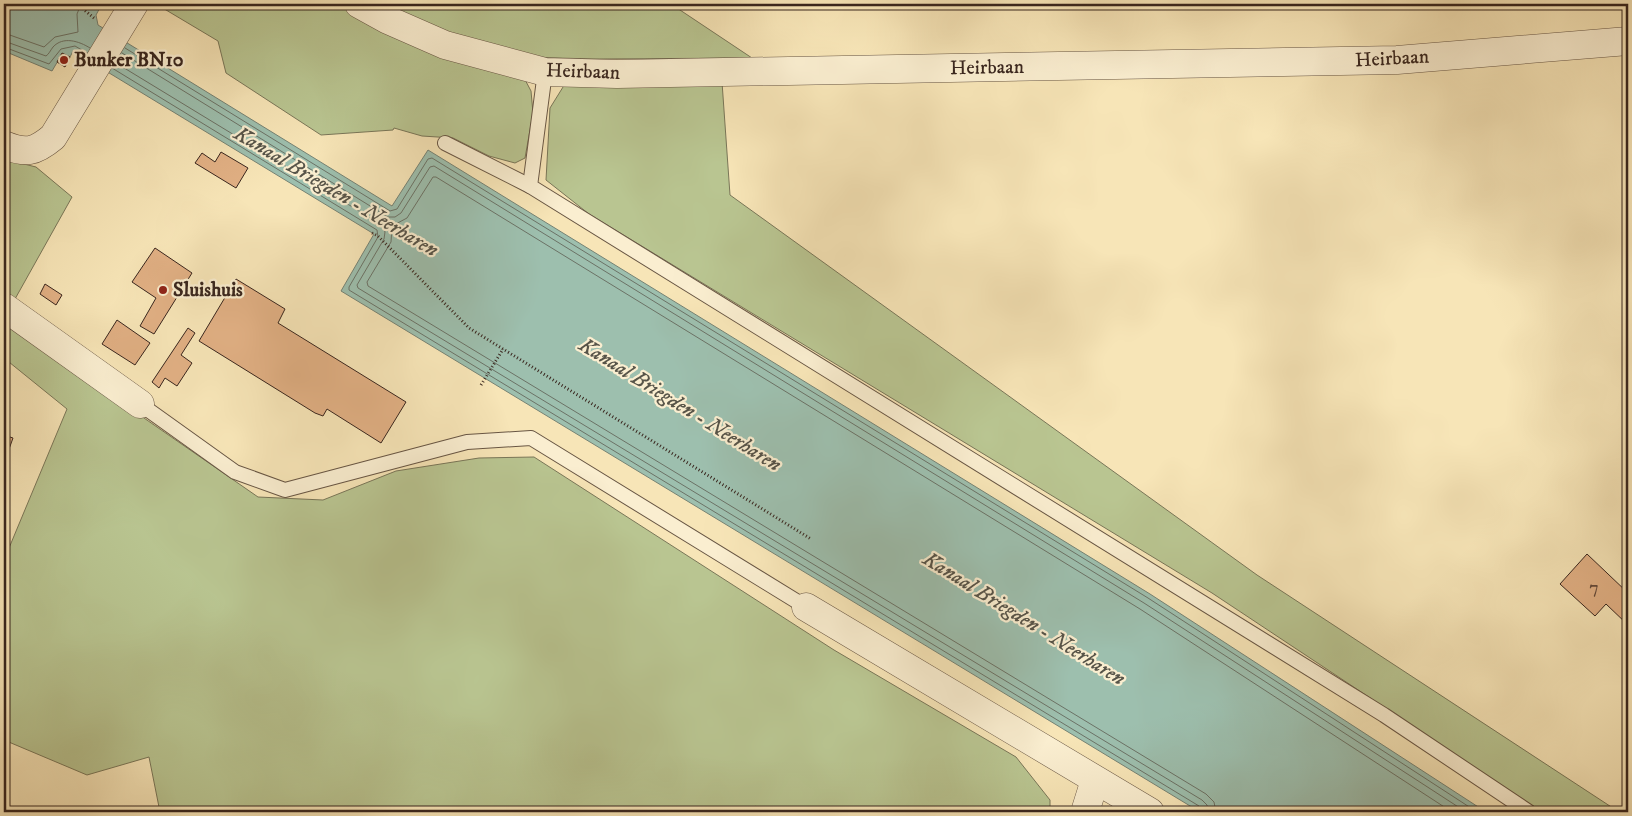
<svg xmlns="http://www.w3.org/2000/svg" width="1632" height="816" font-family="'IM FELL DW Pica',serif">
	<rect width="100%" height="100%" fill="#f7e5b7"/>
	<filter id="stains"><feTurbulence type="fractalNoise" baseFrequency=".004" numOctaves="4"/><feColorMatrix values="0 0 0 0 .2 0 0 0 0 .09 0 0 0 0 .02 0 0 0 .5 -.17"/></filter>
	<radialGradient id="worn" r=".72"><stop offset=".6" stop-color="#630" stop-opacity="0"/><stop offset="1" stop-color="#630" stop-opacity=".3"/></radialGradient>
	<!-- green -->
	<g fill="#b9c591" stroke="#797658">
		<polygon points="156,4 337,4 365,20 522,74 531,91 533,113 525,158 515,163 489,156 453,138 422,136 394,128 393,130 321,135 226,73 218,41"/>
		<polygon points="373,4 671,4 752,58 593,59 524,57 417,28"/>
		<polygon points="568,79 722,82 730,195 1257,575 1619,812 1542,812 1212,593 589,214 546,180 550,108"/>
		<polygon points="4,159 36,167 72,197 15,299 4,291"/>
		<polygon points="4,321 258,497 323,500 396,471 479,458 534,457 834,650 1016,757 1050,800 1050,812 763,812 755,806 754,812 160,812 149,757 87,775 4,740 4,560 67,409 4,358"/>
	</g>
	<!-- water -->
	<polygon fill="#9dbfae" stroke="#758274" points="4,4 102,4 96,15 98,25 392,206 428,150 1150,594 1486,812 1200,812 341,291 374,234 73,51 70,57 62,54 52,71 4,51"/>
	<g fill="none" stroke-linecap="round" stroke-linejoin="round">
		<!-- shore -->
		<g stroke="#6b7266" stroke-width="1">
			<polyline points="4,33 44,47 55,37 78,32 77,14 81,4"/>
			<path d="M4,41L46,56C49,54 50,51 53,47C63,36 79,41 90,48"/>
			<polyline points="4,47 49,64 61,49 75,46 87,53"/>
			<polyline points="125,48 390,211 397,209 428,159 432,158 1148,598 1477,812"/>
			<polyline points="122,53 388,217 395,217 401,213 430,167 434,166 1144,603 1466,812"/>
			<polyline points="116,63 382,225 385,232 384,239 357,285 358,288 1202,800 1207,805 1208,812"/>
			<polyline points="112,68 377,230 378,237 349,287 349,290 1199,806 1202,812"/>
			<polyline points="1216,812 1214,802 1206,794 368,286 367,282 391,242 392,226 407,218 433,177 436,177 1140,609 1452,812"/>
		</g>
	</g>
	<!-- building -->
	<g fill="#e1b084" stroke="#39261e">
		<polygon points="62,53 70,57 65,67 57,62"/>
		<polygon points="221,152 248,168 236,188 195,163 202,153 215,162"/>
		<polygon points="155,248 192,273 154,334 140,326 156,298 132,282"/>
		<polygon points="236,279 285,309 278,323 406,402 381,443 327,409 323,416 315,413 199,341"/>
		<polygon points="45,284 62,295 56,305 40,294"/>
		<polygon points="117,320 150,343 135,365 102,344"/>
		<polygon points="188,328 195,333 181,355 192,363 177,386 165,378 159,388 152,382"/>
		<polygon points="4,435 13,438 4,463"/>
		<polygon points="1587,554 1628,593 1628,625 1606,604 1595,616 1560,584"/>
	</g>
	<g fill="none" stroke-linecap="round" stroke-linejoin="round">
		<defs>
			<g id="service">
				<polyline points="545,72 530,186 1384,715 1529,812"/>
				<polyline points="445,143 530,186"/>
				<polyline points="140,404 235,472 285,490 467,442 531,438 806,607"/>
			</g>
			<g id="minor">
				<polyline points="359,4 388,20 445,45 545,72 617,74 1397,60 1628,41"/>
				<path d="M4,145C26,154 35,152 53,137L134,4"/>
				<polyline points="4,307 140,404"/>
				<polyline points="806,607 1150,812"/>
				<polyline points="1085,812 1095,780"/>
			</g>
		</defs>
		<!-- service casing -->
		<use href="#service" stroke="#685644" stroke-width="16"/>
		<!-- minor casing -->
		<use href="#minor" stroke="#685644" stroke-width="29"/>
		<!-- path -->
		<g stroke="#39261e" stroke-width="3" stroke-dasharray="1 2.5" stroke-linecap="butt">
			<polyline points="77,4 94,18"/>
			<polyline points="372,233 378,236 469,328 811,539"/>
			<polyline points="481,385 503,349"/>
		</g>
		<!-- service -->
		<use href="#service" stroke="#faeed0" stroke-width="14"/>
		<!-- minor -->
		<use href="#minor" stroke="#faeed0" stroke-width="28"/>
	</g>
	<!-- markers -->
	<g fill="#8f2418" stroke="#faeed0" stroke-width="2">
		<circle cx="64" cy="60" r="5"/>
		<circle cx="163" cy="290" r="5"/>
	</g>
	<g text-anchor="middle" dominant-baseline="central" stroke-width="4.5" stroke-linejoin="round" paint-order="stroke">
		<!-- number labels -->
		<g font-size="18" fill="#634838">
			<text x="1594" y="588">7</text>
		</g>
		<!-- street labels -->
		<g font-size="20" fill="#39261e" stroke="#faeed0">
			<text transform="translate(1392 59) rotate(-3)">Heirbaan</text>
			<text transform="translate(987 68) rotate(-1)">Heirbaan</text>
			<text transform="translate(583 72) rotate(2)">Heirbaan</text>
		</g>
		<!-- poi labels -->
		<g font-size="20" font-weight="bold" fill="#39261e" stroke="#faeed0" text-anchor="start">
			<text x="74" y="60">Bunker BN10</text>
			<text x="173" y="290">Sluishuis</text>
		</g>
		<!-- water labels -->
		<g font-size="21" font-style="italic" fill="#575449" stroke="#faeed0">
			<text transform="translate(336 192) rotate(31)">Kanaal Briegden - Neerharen</text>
			<text transform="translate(680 405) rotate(32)">Kanaal Briegden - Neerharen</text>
			<text transform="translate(1024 619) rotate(32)">Kanaal Briegden - Neerharen</text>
		</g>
	</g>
	<!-- margin -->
	<rect width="1632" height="816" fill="none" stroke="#f7e5b7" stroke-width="20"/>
	<rect x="5" y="5" width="1622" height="806" fill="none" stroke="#39261e" stroke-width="2.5"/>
	<rect x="10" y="10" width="1612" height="796" fill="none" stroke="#39261e"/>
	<rect width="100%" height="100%" filter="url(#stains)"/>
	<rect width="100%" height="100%" fill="url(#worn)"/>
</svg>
